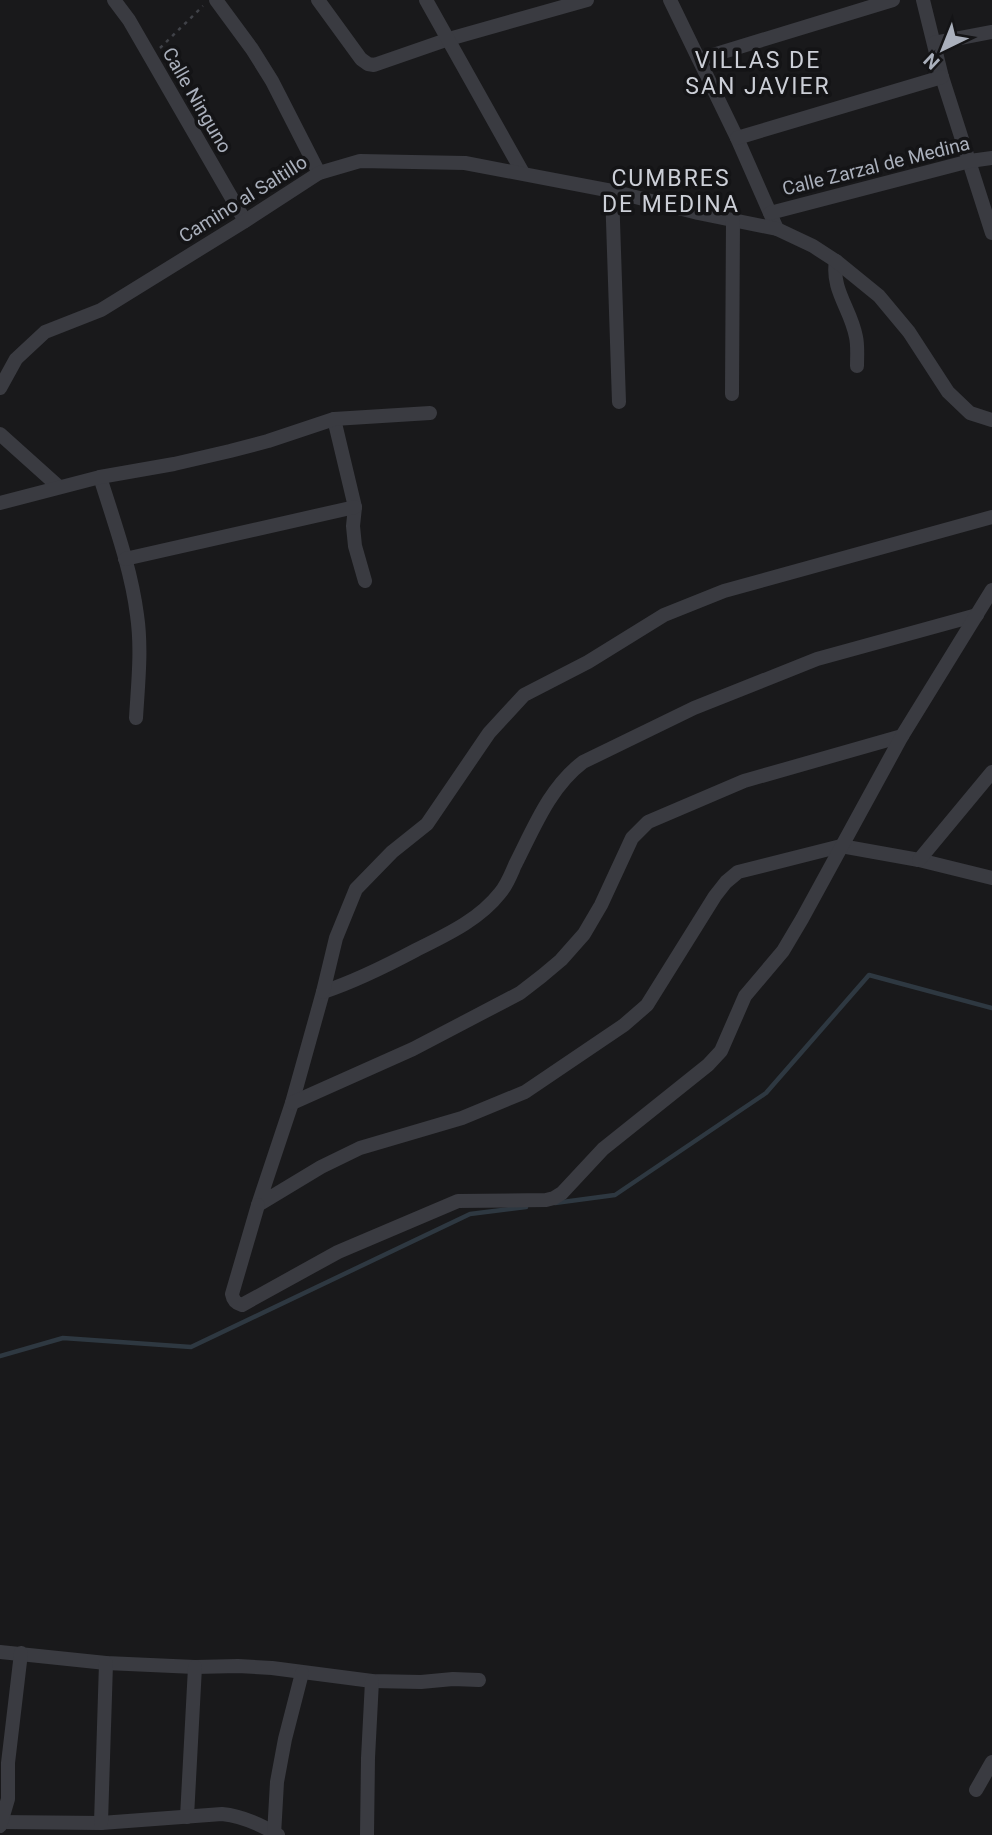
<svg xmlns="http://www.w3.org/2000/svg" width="992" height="1835" font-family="Roboto,sans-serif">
	<rect width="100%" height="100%" fill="#19191b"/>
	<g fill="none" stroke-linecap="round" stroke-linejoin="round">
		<!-- stream -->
		<g stroke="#2e3841" stroke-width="4.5">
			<polyline points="555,1203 615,1195 766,1093 869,975 992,1008"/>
			<polyline points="0,1356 63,1338 191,1347 470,1214 526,1207"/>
		</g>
		<!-- path -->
		<polyline stroke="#404248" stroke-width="2.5" stroke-dasharray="3.5 5" stroke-linecap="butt" points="160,48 203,6"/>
		<!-- minor -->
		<g stroke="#3a3b41" stroke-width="14">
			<polyline points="114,0 129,20 245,221"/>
			<polyline points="216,0 252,49 272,81 319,173"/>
			<polyline points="318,0 361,59 368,64 374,65 449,39 587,0"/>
			<polyline points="426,0 523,173"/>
			<polyline points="670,0 737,138 777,229"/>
			<polyline points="923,0 942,77 992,233"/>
			<polyline points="934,43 992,32"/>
			<polyline points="700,59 893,0"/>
			<polyline points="737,138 942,77"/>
			<polyline points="612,191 619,402"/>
			<polyline points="770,213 970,161 992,158"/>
			<path d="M836,261C831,290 851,309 856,337C858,346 857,357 857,366"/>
			<polyline points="0,388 16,359 45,332 101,310 245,221 319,173 360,161 465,163 612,191 698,213 777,229 813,246 836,261 879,296 909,332 948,392 970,413 992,420"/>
			<polyline points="732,394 733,220"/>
			<polyline points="334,419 355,507 353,526 355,546 365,581"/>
			<polyline points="0,434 59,487"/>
			<path d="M100,477C114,522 131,568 137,615C142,649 138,684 136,718"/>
			<polyline points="0,503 100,477 174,464 230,451 268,441 334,419 430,413"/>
			<polyline points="125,559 355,507"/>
			<path d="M977,615L817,659L694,708L583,762C549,788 534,828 515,865C511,874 507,885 500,893C479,920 446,935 416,950C386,966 356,981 323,992L292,1103L258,1205L321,1167L360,1148L462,1118L525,1092L624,1025L647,1005L715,896L726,882L738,872L841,846L919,860L992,878"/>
			<polyline points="919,860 992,772"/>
			<polyline points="323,992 336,938 356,889 392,852 427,824 489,733 524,695 588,662 664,615 724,591 992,517"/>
			<polyline points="292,1103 413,1049 520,993 542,976 561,960 584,934 601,905 632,838 648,822 744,781 902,736"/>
			<path d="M258,1205L232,1294C233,1300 235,1303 242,1305L338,1252L458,1201L546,1200L554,1198L562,1193L603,1149L708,1065L721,1051L745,996L783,951L802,919L902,736L992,590"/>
			<polyline points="0,1652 106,1663 195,1667 238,1666 272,1668 372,1681 421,1682 453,1679 479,1680"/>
			<polyline points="976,1790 992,1762"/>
			<polyline points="187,1817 195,1667"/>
			<path d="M0,1822L101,1823L222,1814C243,1816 260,1824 278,1835"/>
			<polyline points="101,1823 106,1663"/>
			<polyline points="0,1826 8,1799 8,1763 21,1653"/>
			<polyline points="274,1835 277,1782 285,1739 302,1673"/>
			<polyline points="367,1835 368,1758 372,1681"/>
		</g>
	</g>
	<g text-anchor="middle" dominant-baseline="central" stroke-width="7" stroke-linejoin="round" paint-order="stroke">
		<!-- street labels -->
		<g font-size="19" fill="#aab0bc" stroke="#141416">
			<text transform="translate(197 100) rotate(60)">Calle Ninguno</text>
			<text transform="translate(876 166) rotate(-14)">Calle Zarzal de Medina</text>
			<text transform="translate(243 199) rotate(-32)">Camino al Saltillo</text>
		</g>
		<!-- quarter labels -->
		<g font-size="23" letter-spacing="2" fill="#cccfd7" stroke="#141416">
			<text x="758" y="60">VILLAS DE<tspan x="758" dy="26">SAN JAVIER</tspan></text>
			<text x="671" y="178">CUMBRES<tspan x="671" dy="26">DE MEDINA</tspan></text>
		</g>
	</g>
	<!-- north arrow -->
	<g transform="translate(943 49) rotate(223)" stroke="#141416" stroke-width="5" paint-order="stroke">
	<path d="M0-5L12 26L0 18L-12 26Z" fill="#aab0bc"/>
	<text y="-10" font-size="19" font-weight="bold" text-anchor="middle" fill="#aab0bc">N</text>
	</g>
</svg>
